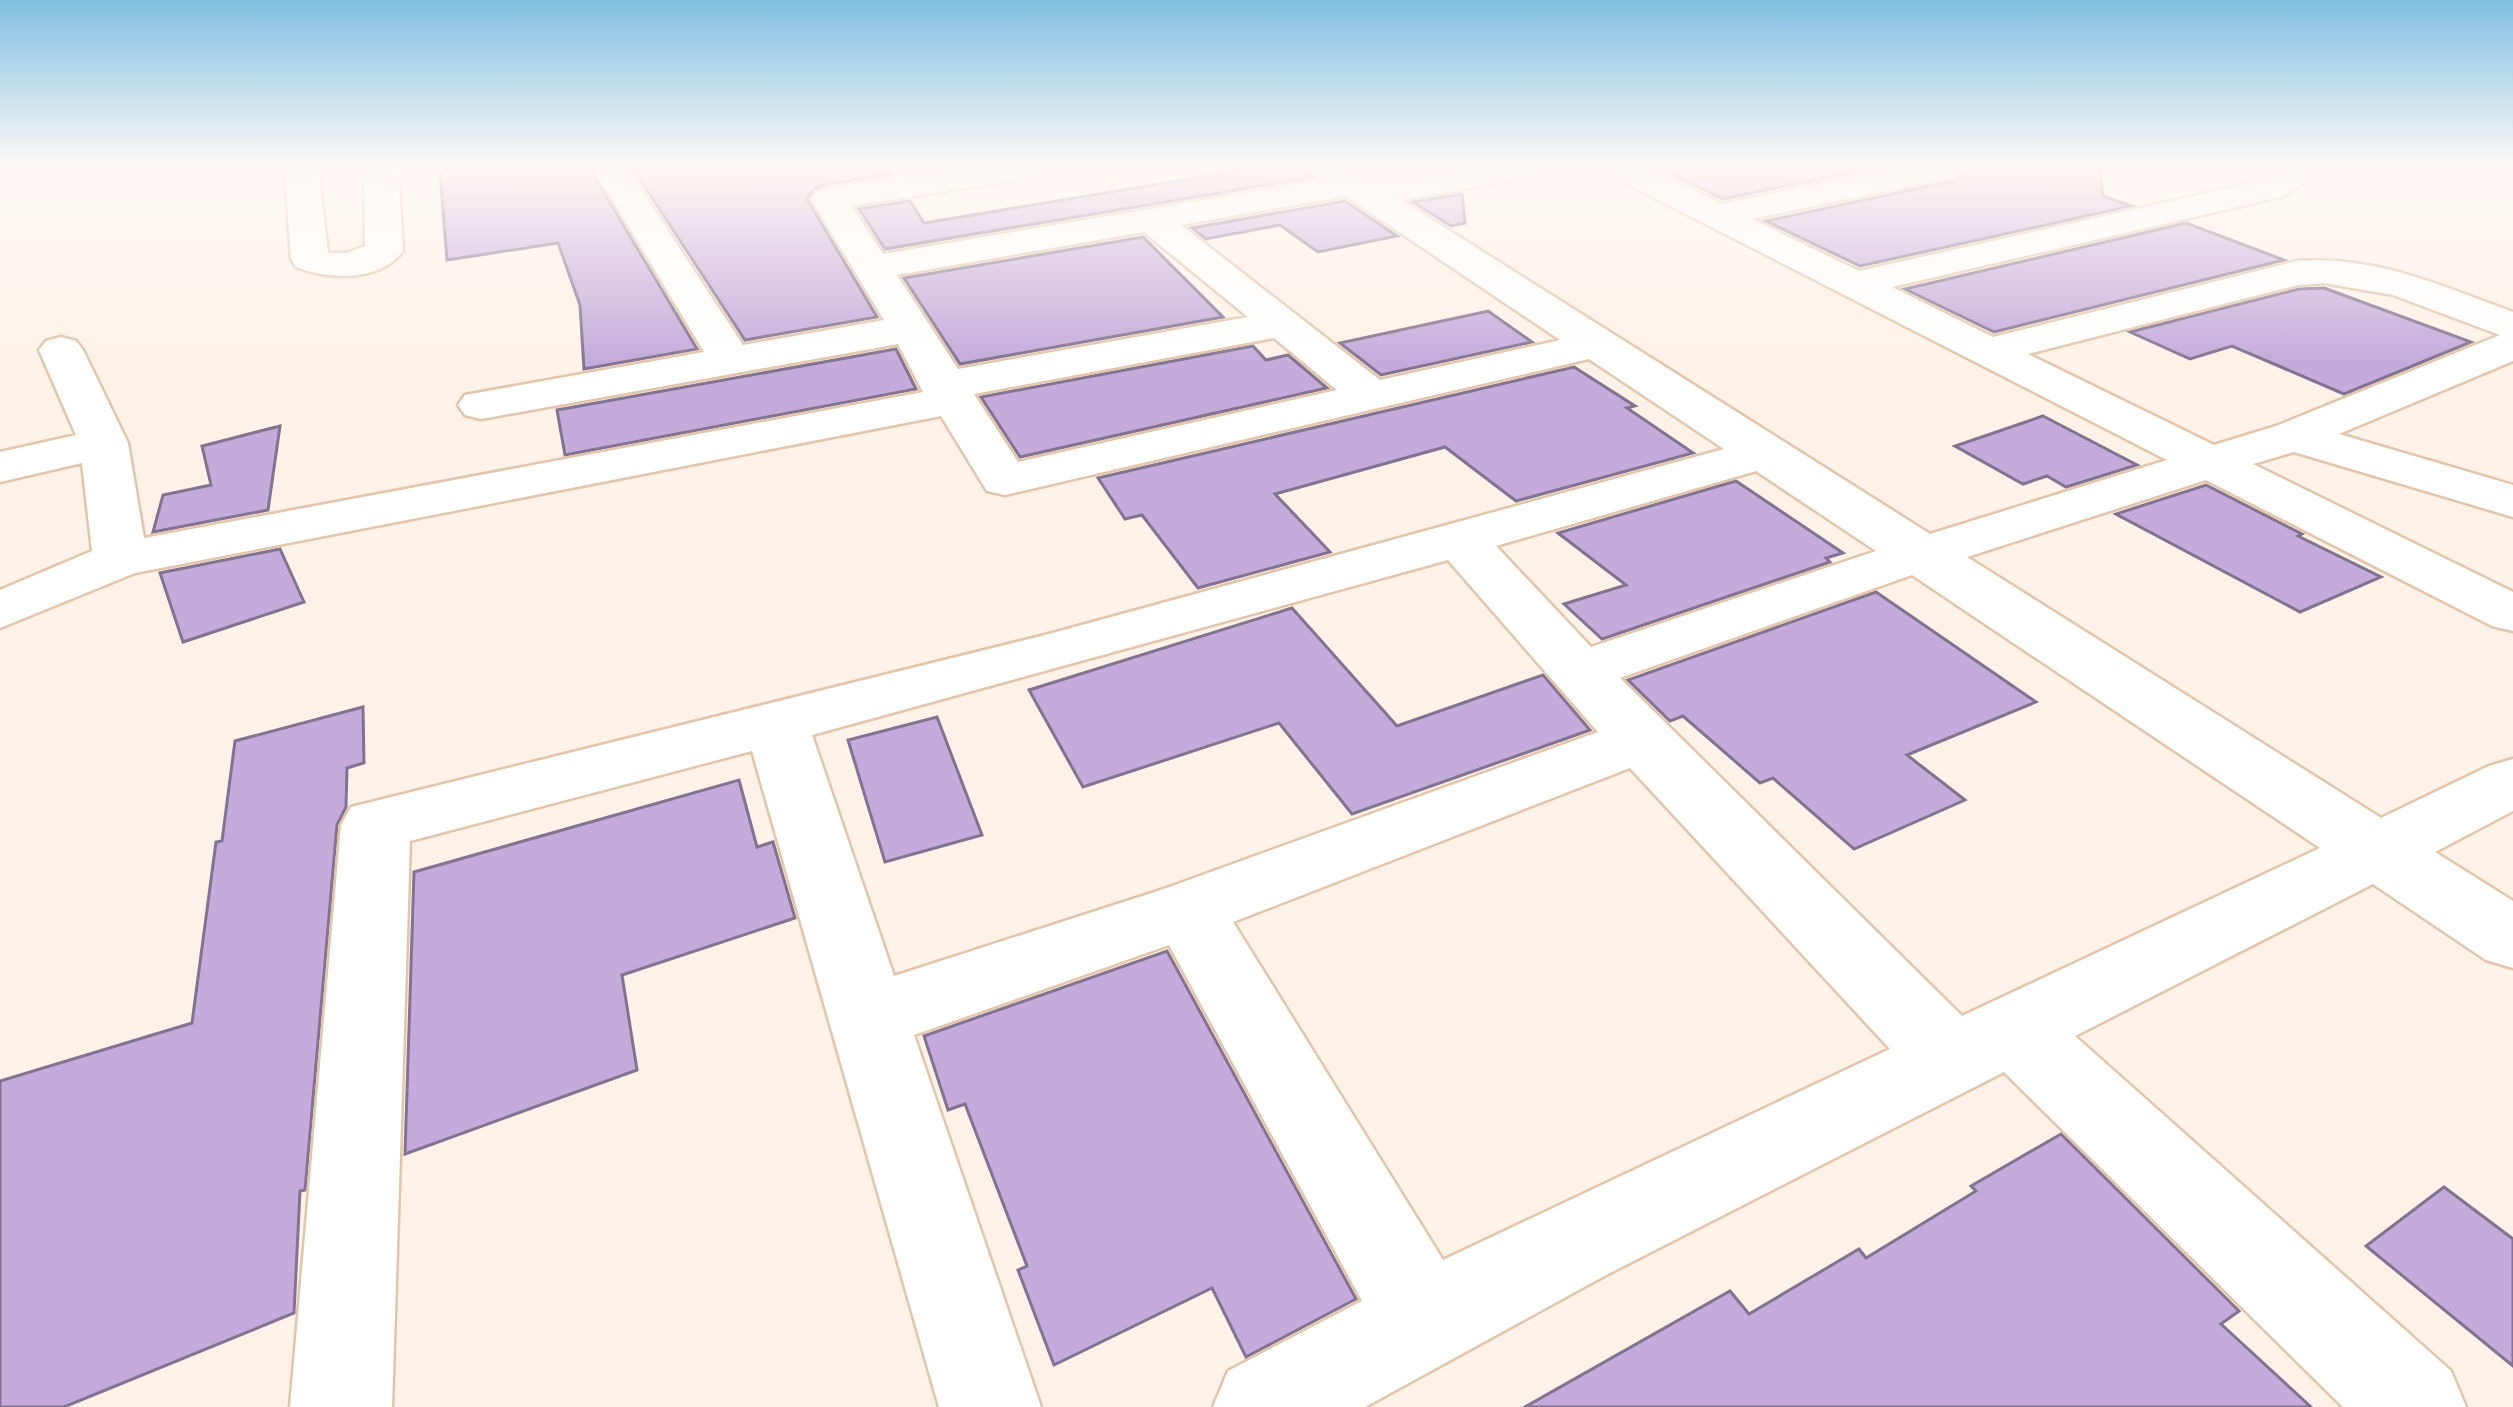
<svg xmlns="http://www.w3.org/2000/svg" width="2513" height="1407" font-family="'DM Sans',sans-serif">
	<rect width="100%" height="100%" fill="#fff2e8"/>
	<!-- building -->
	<g fill="#c4abdb" stroke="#827390" stroke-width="3">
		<polygon points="445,167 589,167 697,349 584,369 580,305 558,243 447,260 440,174"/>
		<polygon points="632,167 887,167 891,174 828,184 814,189 807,199 877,317 745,340"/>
		<polygon points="1261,167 1305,167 1313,177 885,249 859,209 910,201 924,223"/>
		<polygon points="1658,167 1877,167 1723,199"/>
		<polygon points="1972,167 2100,167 2103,196 2131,206 1860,266 1766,221 1953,181"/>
		<polygon points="1462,194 1465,223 1451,226 1413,202"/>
		<polygon points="1345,201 1397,236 1318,252 1280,225 1206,239 1192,228"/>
		<polygon points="2186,223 2284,260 1994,332 1905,289"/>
		<polygon points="1143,237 1223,317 960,364 904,278"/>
		<polygon points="2324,288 2471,342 2344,394 2232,346 2190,359 2130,332 2299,289"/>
		<polygon points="1488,311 1532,342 1381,375 1340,343"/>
		<polygon points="1253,346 1266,360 1288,355 1327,388 1020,457 981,397"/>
		<polygon points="896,349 916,389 565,455 557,410"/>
		<polygon points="1574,367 1635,406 1627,408 1693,453 1516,501 1445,447 1275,494 1330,552 1198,588 1142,515 1125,519 1098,478"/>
		<polygon points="2043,416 2116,454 2137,465 2066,487 2047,476 2023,484 1955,446"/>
		<polygon points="280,426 268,510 153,532 163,495 211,485 202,446"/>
		<polygon points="1736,481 1843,553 1826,558 1830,562 1602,639 1564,604 1626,585 1558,533"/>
		<polygon points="2206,485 2302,534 2298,536 2381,577 2300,612 2116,514"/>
		<polygon points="280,549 304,602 183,642 160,573"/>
		<polygon points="1876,592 2036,702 1907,755 1965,800 1854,849 1773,778 1760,783 1683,716 1670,721 1628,680"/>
		<polygon points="1292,608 1397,726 1543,675 1590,730 1352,814 1279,723 1083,787 1029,690"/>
		<polygon points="363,707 364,763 347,768 346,807 337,825 305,1190 300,1191 294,1313 64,1407 0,1407 0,1081 192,1023 216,842 222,841 235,741"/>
		<polygon points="937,717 982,835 885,862 848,740"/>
		<polygon points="739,780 757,847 773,842 795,918 622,975 637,1070 405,1154 414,872"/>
		<polygon points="1167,951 1356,1299 1246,1357 1212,1288 1054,1365 1018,1270 1027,1266 965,1104 948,1110 924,1036"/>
		<polygon points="2061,1134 2239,1311 2221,1324 2311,1407 1525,1407 1730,1291 1749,1314 1859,1249 1866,1258 1976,1191 1971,1186"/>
		<polygon points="2444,1187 2513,1239 2513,1366 2366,1246"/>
	</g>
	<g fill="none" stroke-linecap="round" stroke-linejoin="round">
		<defs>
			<g id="minor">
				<path d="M291,167H330L319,178L328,253H347L365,246L364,167H398L403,251C380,282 329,280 296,267L291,259L285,175Z"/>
				<path d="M593,167H626L743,345L884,320L811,199L817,192L829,188L967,167H1051L1035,177L851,206L883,254L1322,180L1309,167H1349L1375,184L1471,167H1547L1531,177L1401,200L1930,534L2167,460L1608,174L1604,167H1647L1722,204L1901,167H1968L1952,177L1752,219L1859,271L2261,181L2286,167H2327L2284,196L1892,287L1993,337L2297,261C2374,255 2442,286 2513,312V361L2339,434L2513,485V517L2294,452L2253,464L2513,592V631L2492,626L2206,480L1967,557L2381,818L2489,766L2513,759V811L2435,852L2513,901V968L2486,960L2373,884L2075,1036L2451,1371L2466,1407H2343L2004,1072L1606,1275L1365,1407H1213L1228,1371L1362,1301L1169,945L914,1035L1041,1407H939L752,751L410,841L392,1407H290L341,825L351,807L1049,634L1724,449L1589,359L1005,495L987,491L941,416L135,573L0,628V590L92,551L82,463L0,482V452L76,435L39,350L46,341L61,337L76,341L83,350L128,443L144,538L923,392L898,344L481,419L465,415L458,405L465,395L704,352ZM1346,196L1356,203L1560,340L1380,380L1181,225ZM1144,232L1248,317L958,369L897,275ZM2324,283L2393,295L2500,335L2276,426L2214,445L2028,354L2298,285ZM1274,338L1337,390L1018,462L974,394ZM1756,471L1876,551L1591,647L1496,546ZM1448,560L1598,732L1161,890L894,976L812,735ZM1912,575L2320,848L1962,1016L1620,678ZM1630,768L1890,1049L1443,1260L1233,922Z"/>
			</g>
		</defs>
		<!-- minor casing -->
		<use href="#minor" stroke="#e2c5ab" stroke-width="5"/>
		<!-- minor -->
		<use href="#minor" fill="#fff" fill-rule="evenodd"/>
	</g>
	<!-- sky -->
	<linearGradient id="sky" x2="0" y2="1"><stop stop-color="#81bfe3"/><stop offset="0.46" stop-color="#fff9f5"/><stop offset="1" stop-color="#fff9f5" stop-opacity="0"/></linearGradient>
	<rect width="2513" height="364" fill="url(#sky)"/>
</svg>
